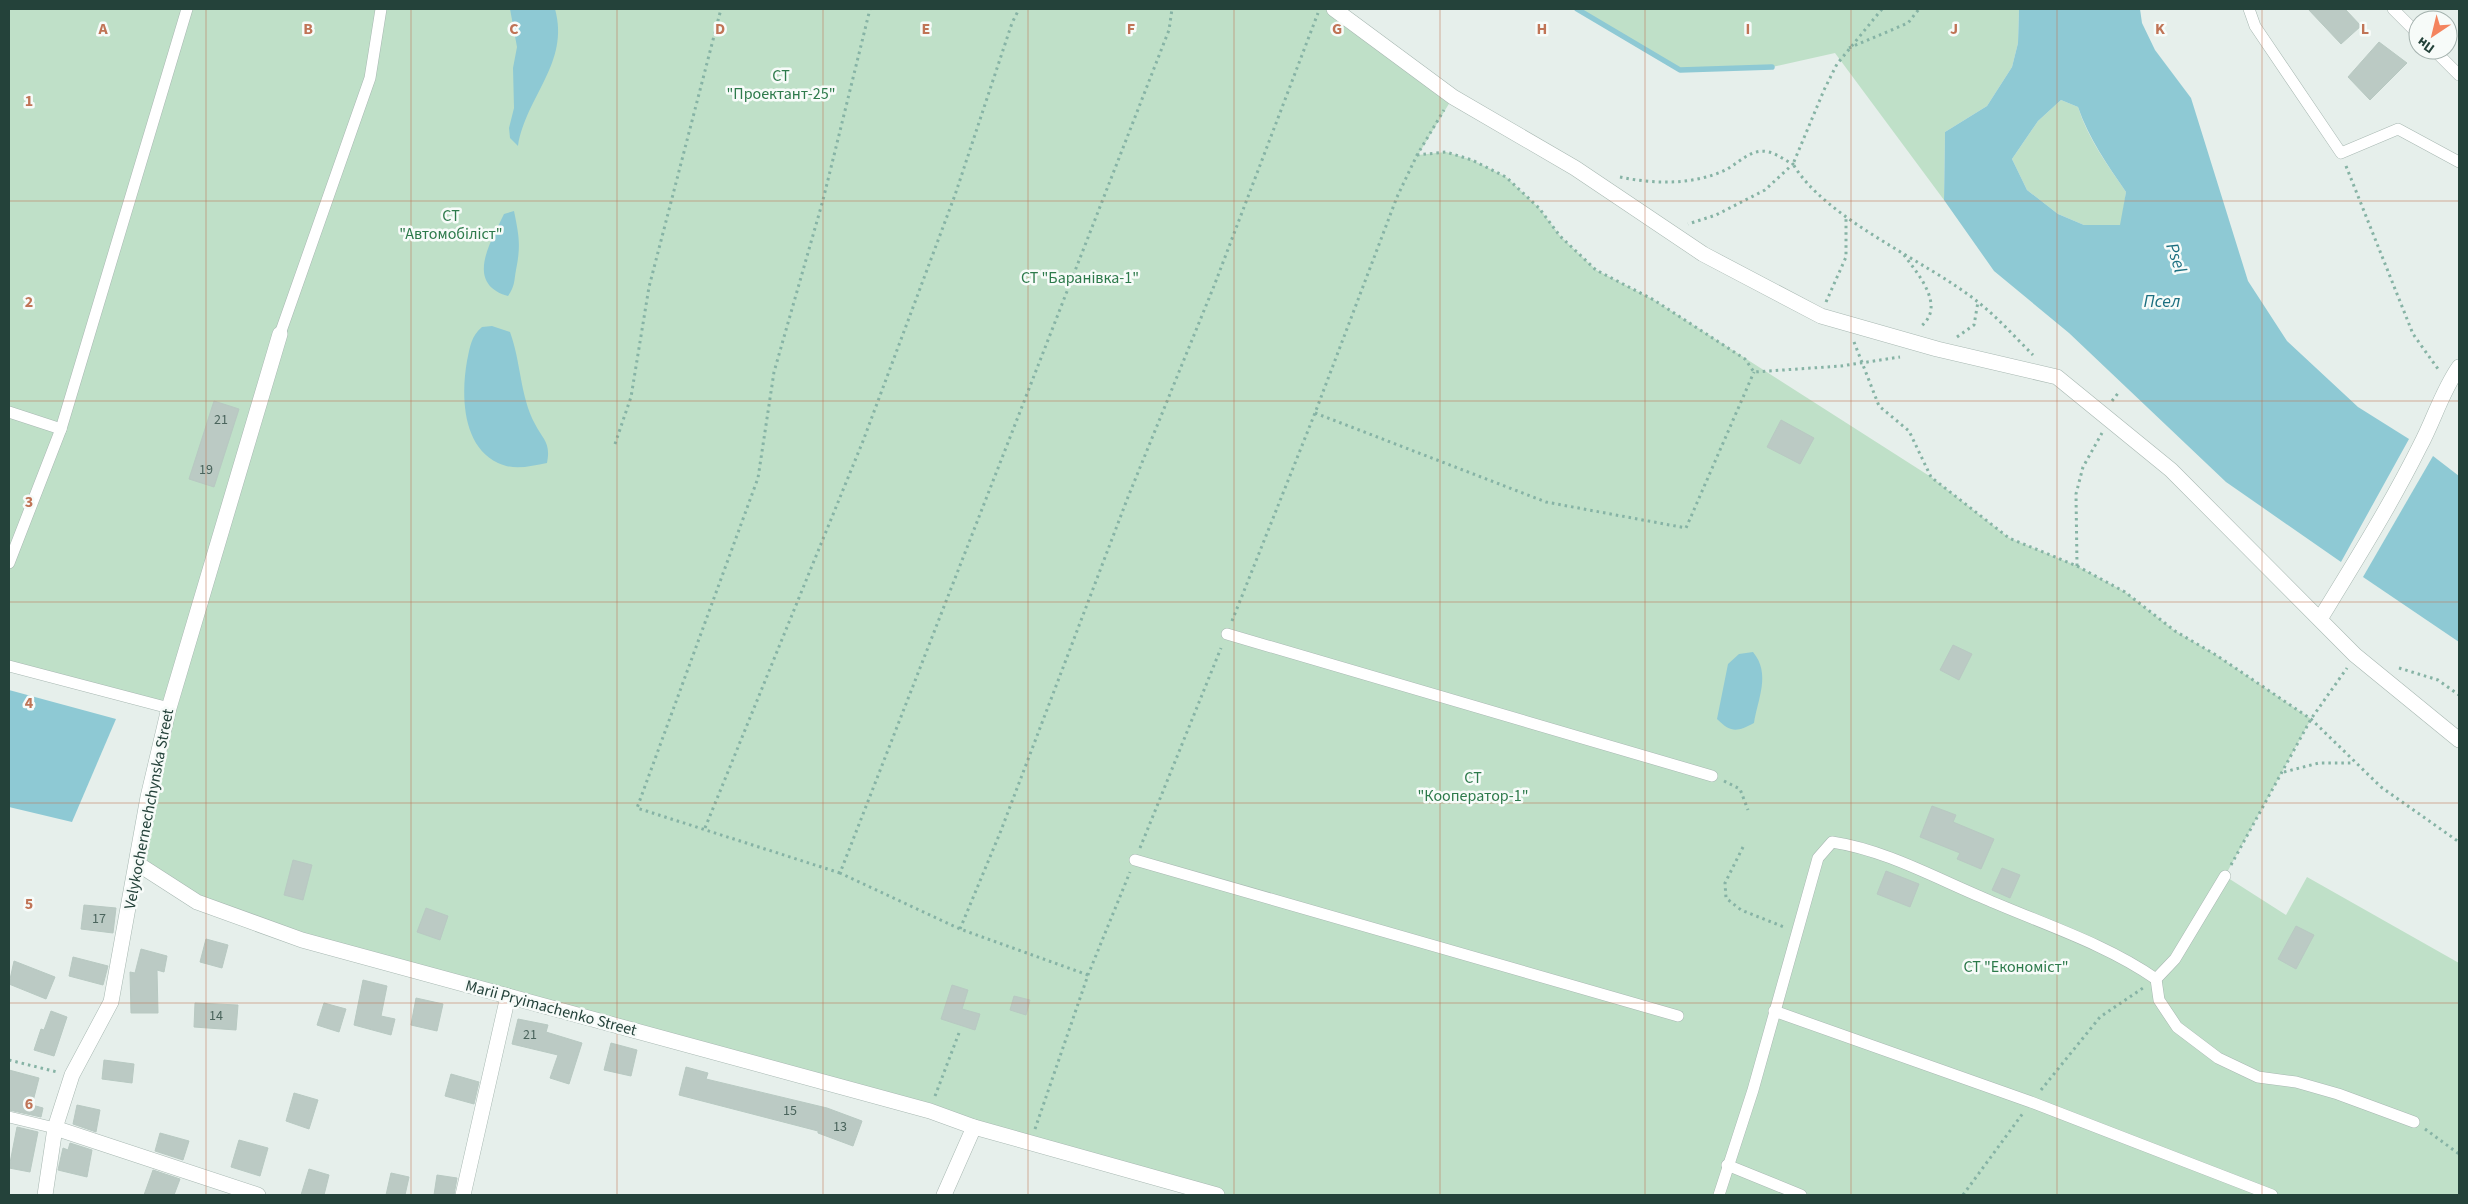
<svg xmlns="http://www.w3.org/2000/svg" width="2468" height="1204" font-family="'Source Sans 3',sans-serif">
	<rect width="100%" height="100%" fill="#e6efeb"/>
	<!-- green -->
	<g fill="#bfe0c8">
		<polygon points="9,9 1334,9 1453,97 1418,155 1446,152 1472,160 1506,177 1539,208 1560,236 1596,270 1654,300 1931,477 2009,538 2077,566 2125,592 2175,631 2216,655 2311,719 2225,876 2286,915 2307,877 2459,963 2459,1195 1217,1195 302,940 197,902 138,864 168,708 9,666"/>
		<polygon points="1577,9 2019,9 2018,43 2012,67 1987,106 1945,132 1944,200 1835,53 1772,67 1680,70"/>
		<path d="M2061,100L2078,107C2088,139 2107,164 2126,192L2121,225H2084L2058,214L2027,190L2012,159L2038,121Z"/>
	</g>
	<!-- water -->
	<g fill="#8ec9d4" fill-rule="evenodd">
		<path d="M510,9H555C570,63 526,96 518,146L510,138L509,128L514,108L513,68L517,47Z"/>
		<path d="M2019,9H2140L2142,23L2155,50L2191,98L2248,281L2287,341L2358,407L2409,439L2341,562L2226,482L2069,333L1994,271L1944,200L1945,132L1987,106L2012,67L2018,43ZM2061,100L2078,107C2089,139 2107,164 2126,192L2120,225H2084L2058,214L2027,190L2012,159L2038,121Z"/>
		<path d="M514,211C519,236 521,245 516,270C514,281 515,286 508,296C464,283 491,242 504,214Z"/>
		<path d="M492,326L510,332C521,362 520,396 535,424C543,440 551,442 547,463C530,466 515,471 498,463C462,446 461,395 467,361C470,347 471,336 482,327Z"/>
		<polygon points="2433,456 2459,476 2459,642 2363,577"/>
		<path d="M1753,652C1771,674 1758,698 1754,723C1737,732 1731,733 1717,719L1728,664L1739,654Z"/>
		<polygon points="9,690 116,719 72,822 9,807"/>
	</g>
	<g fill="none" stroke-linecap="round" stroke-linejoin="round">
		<!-- stream -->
		<polyline stroke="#8ec9d4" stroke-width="5.5" points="1577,9 1680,70 1772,67"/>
	</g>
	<!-- building -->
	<g fill="#bbcac4" stroke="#b8c9c2">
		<polygon points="2308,9 2345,9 2361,26 2341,44"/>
		<polygon points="2379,42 2407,63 2370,100 2348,77"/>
		<polygon points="214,401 239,409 214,487 189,479"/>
		<polygon points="1781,420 1814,438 1800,464 1767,447"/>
		<polygon points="1953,645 1972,654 1959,680 1940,670"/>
		<polygon points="1932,806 1956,815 1953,822 1994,839 1981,869 1957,859 1960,853 1920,837"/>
		<polygon points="293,860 312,865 303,900 284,895"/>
		<polygon points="2002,868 2020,875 2010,898 1992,890"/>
		<polygon points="1886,871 1919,884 1910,907 1877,894"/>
		<polygon points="84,905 116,908 113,933 81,929"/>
		<polygon points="426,908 448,916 440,940 417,932"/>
		<polygon points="2296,926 2314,935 2296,969 2278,959"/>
		<polygon points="206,939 228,945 222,968 200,962"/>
		<polygon points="141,949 167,956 164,972 157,970 158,1013 131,1013 130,972 135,973"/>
		<polygon points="73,957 108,966 103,985 69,976"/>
		<polygon points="14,961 55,977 46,999 9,984"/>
		<polygon points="363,980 387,986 381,1016 395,1019 391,1035 354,1025"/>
		<polygon points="952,985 968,990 962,1009 980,1014 975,1030 941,1019"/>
		<polygon points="1014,996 1030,1000 1026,1015 1010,1010"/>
		<polygon points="416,998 443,1004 437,1031 411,1025"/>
		<polygon points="195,1003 238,1005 236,1030 194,1027"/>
		<polygon points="324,1003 346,1009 339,1032 317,1025"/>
		<polygon points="51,1011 67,1017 54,1056 34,1050 41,1029 44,1030"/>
		<polygon points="518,1019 548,1025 546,1032 582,1043 569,1084 550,1078 558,1055 512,1044"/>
		<polygon points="611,1043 637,1050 631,1076 604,1070"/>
		<polygon points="104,1060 134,1064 132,1083 102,1079"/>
		<polygon points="686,1067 708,1073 706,1079 827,1108 862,1121 853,1146 818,1133 818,1131 679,1095"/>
		<polygon points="9,1070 39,1078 32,1105 43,1108 41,1117 9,1110"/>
		<polygon points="451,1074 479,1082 474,1104 445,1096"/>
		<polygon points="294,1093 318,1100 309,1129 286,1121"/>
		<polygon points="77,1105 100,1110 96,1132 73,1124"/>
		<polygon points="17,1127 38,1132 30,1172 9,1168"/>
		<polygon points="160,1133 189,1141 183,1160 155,1151"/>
		<polygon points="239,1140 268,1148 260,1176 231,1167"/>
		<polygon points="70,1143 92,1150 87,1177 58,1170 63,1148 68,1150"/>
		<polygon points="309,1169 329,1175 324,1195 301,1195"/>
		<polygon points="153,1170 180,1179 174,1195 144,1195"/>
		<polygon points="391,1173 409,1177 405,1195 386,1195"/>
		<polygon points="437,1175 457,1178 454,1195 434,1195"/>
	</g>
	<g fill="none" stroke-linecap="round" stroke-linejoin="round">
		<defs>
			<g id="service">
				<polyline points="2249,9 2255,26 2341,153 2398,129 2459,162"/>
				<polyline points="2393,9 2418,34"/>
				<polyline points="2434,50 2459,75"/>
				<polyline points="280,334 370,78 381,9"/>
				<polyline points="9,412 61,429"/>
				<polyline points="9,563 61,429 187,9"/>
				<polyline points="1227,634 1712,776"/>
				<polyline points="9,666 169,708"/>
				<polyline points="1135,860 1678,1016"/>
				<polyline points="2156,979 2159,1000 2177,1027 2218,1058 2258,1077 2296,1082 2338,1094 2414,1122"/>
				<polyline points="1774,1011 2031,1102 2272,1195"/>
				<polyline points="9,1117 55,1128"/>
				<polyline points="1727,1165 1801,1195"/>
				<path d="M1719,1195L1753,1090L1818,858L1832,842C1886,850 1937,879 1988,900C2043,924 2106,944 2156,979L2175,959L2225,876"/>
			</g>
			<g id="minor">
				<polyline points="1334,9 1453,97 1575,168 1703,254 1821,316 1937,349 2057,377 2171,470 2355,655 2459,740"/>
				<path d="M2320,619C2355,562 2390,506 2420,446C2434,420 2442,391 2459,367"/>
				<polyline points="138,864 197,902 302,940 930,1111 974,1127 1217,1195"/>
				<polyline points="55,1128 258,1195"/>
				<polyline points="45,1195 55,1128 72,1075 111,1002 148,797 169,708 280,334"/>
				<polyline points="463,1195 508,996"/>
				<polyline points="944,1195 974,1127"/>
			</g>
		</defs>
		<!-- service casing -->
		<use href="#service" stroke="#a8b8b2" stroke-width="12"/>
		<!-- minor casing -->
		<use href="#minor" stroke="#a8b8b2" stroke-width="16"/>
		<!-- path -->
		<g stroke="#86b3a5" stroke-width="3" stroke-dasharray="2.5 4" stroke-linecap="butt">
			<path d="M1882,9L1837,64L1824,90L1793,164C1826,220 1927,261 1978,302C1998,318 2015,337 2033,355"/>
			<polyline points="1849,48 1908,23 1919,9"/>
			<polyline points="1417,155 1446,152 1472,160 1506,177 1539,208 1560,236 1596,270 1654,300 1745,359 1754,372 1841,366 1900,357"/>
			<polyline points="2346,166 2413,334 2438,369"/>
			<path d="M1620,177C1653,184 1689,185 1721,172C1737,166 1750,147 1769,152C1777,154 1786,161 1793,164L1765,190L1716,215L1688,224"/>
			<path d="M1904,255C1918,274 1947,307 1920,327"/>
			<polyline points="1826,302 1846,257 1846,216"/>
			<polyline points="1957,337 1974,325 1978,302"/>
			<polyline points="1854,342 1879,406 1909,431 1931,477 2009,538 2077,566 2125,592 2175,631 2216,655 2311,719 2381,787 2459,842"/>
			<polyline points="2112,401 2119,392"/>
			<polyline points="1315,413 1546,502 1686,528 1754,372"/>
			<polyline points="615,444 631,397 649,287 721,9"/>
			<polyline points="2077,566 2076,494 2083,467 2102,433"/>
			<polyline points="1232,621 1315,413 1397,197 1417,155 1444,110"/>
			<polyline points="2399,668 2438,680 2459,695"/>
			<polyline points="2284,772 2319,763 2354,763"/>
			<polyline points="1724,781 1740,789 1748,810"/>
			<polyline points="705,828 863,441 955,195 1012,23 1019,9"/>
			<polyline points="1743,847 1725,883 1726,898 1741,910 1784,927"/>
			<polyline points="1140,848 1221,648"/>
			<polyline points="2231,865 2311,719 2347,668"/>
			<polyline points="840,873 637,808 758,478 774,372 823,200 870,9"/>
			<polyline points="960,929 1000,833 1128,497 1214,286 1318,13"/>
			<polyline points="1088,975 960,929 840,873 1169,30 1172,9"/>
			<polyline points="9,1060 57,1072"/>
			<polyline points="2041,1090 2100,1017 2143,988"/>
			<polyline points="935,1096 959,1033"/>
			<polyline points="1035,1129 1088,975 1130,872"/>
			<polyline points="2425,1129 2459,1154"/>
			<polyline points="1963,1195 2023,1113"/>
		</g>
		<!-- service -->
		<use href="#service" stroke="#fff" stroke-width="11"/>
		<!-- minor -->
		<use href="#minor" stroke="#fff" stroke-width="15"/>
	</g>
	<!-- grid -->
	<path fill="none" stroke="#c07456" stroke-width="1" stroke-opacity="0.55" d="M206,9V1195M411,9V1195M617,9V1195M823,9V1195M1028,9V1195M1234,9V1195M1440,9V1195M1645,9V1195M1851,9V1195M2057,9V1195M2262,9V1195M9,201H2459M9,401H2459M9,602H2459M9,803H2459M9,1003H2459"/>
	<g text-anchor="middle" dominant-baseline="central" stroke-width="5" stroke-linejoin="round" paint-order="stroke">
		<!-- number labels -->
		<g font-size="14" fill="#4a645c">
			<text x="221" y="420">21</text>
			<text x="206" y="470">19</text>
			<text x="99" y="919">17</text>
			<text x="216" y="1016">14</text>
			<text x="530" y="1035">21</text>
			<text x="790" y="1111">15</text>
			<text x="840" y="1127">13</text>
		</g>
		<!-- park labels -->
		<g font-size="16" fill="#2d7a4b" stroke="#f7fbf9">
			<text x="781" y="76">СТ<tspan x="781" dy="18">"Проектант-25"</tspan></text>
			<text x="451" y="216">СТ<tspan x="451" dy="18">"Автомобіліст"</tspan></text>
			<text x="1080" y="278">СТ "Баранівка-1"</text>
			<text x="1473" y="778">СТ<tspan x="1473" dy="18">"Кооператор-1"</tspan></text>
			<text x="2016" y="967">СТ "Економіст"</text>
		</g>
		<!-- street labels -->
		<g font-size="16" fill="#24423a" stroke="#f7fbf9">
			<text transform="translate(149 809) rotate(-79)">Velykochernechchynska Street</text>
			<text transform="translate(551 1008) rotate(15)">Marii Pryimachenko Street</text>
		</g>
		<!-- water labels -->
		<g font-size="18" font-style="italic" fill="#1c6f80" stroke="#f7fbf9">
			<text transform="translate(2176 258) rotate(72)">Psel</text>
			<text x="2162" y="301">Псел</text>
		</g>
	</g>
	<g font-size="16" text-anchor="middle" font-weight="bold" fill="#c07456" stroke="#f7fbf9" stroke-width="5" stroke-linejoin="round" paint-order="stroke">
		<text x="103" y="34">A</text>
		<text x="308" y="34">B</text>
		<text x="514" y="34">C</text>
		<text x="720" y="34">D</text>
		<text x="926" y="34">E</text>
		<text x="1131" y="34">F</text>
		<text x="1337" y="34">G</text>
		<text x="1542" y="34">H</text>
		<text x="1748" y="34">I</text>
		<text x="1954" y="34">J</text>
		<text x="2160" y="34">K</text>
		<text x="2365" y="34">L</text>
		<text x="29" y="106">1</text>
		<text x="29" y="307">2</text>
		<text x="29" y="507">3</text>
		<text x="29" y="708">4</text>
		<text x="29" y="909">5</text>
		<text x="29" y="1109">6</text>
	</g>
	<!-- border -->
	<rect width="2468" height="1204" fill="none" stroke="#24423a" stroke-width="20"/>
	<!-- north arrow -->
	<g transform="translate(2433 35) rotate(215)"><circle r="24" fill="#f7fbf9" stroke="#a3b1ad"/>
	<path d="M0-4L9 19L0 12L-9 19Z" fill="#f4845f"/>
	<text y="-8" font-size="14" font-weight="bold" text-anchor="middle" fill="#24423a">Пн</text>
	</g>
</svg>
